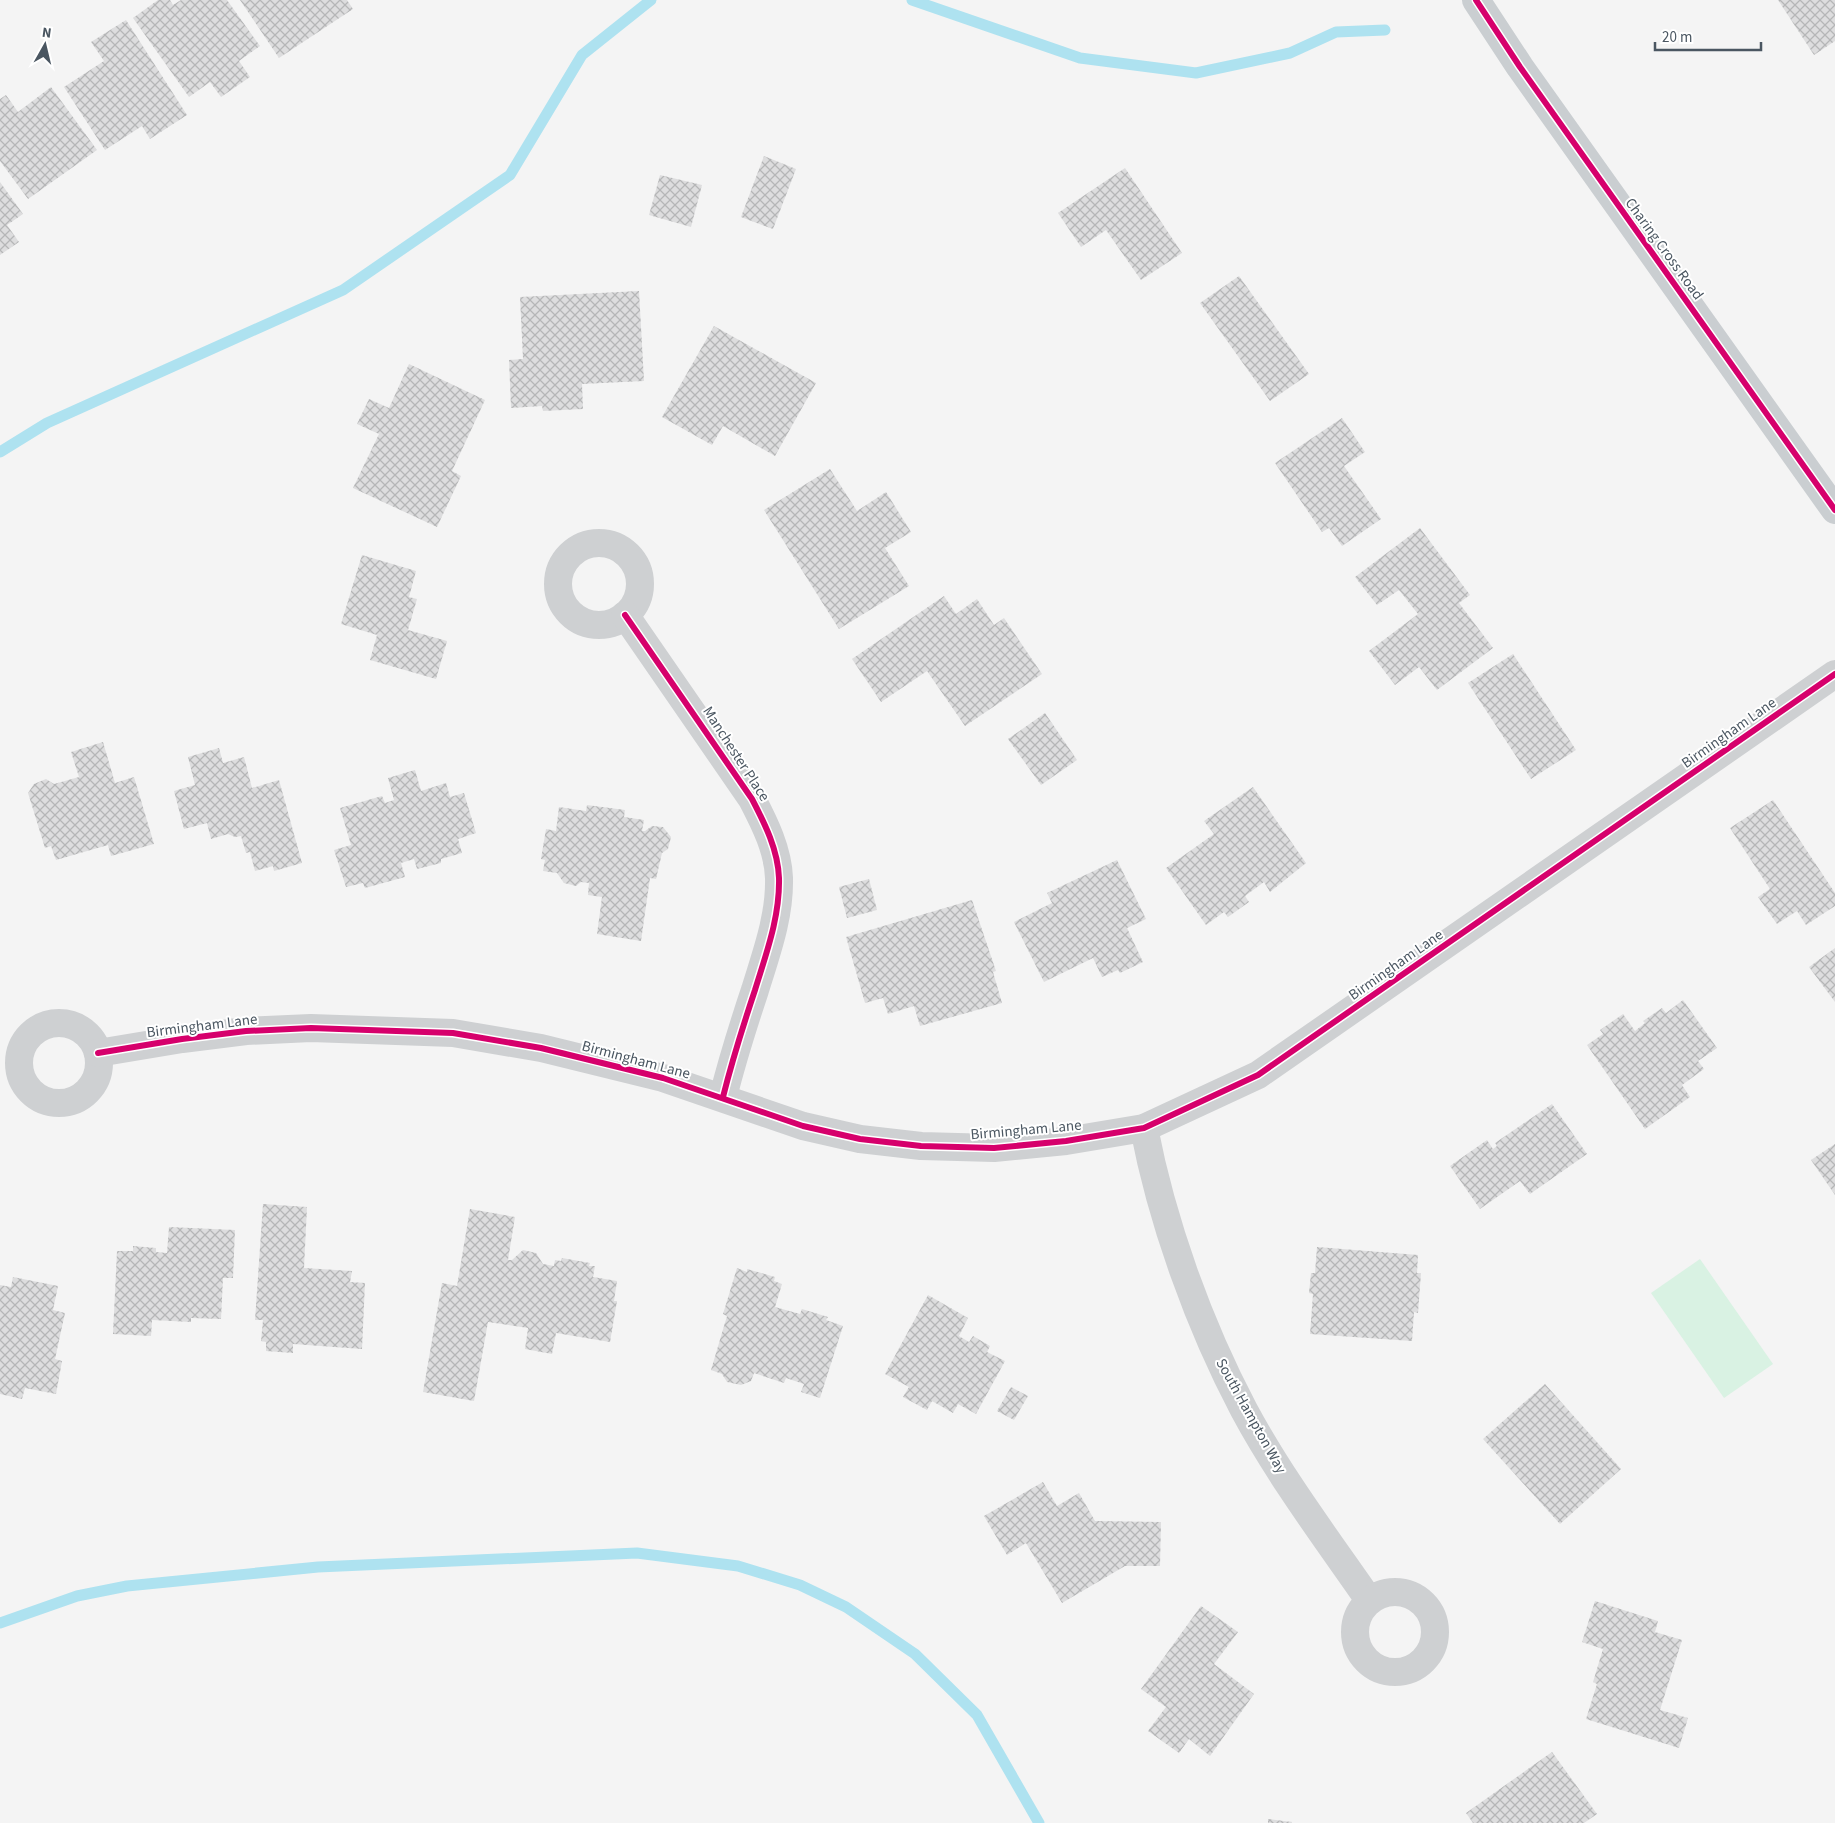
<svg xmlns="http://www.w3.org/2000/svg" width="1835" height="1823" font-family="'Source Sans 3',sans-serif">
	<defs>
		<pattern id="building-cross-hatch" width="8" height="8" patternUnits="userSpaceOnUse" patternTransform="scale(1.25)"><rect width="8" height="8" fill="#ddddde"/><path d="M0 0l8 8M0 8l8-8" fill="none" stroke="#b5b6b7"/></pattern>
	</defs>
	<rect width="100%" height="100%" fill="#f4f4f4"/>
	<!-- grass -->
	<polygon fill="#d9f2e3" points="1700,1259 1773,1364 1724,1398 1651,1293"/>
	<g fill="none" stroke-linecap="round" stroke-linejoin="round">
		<!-- stream -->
		<g stroke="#aee2f0" stroke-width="11">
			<polyline points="912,0 1080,58 1196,73 1290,53 1336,32 1385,30"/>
			<polyline points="0,452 47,423 343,290 510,175 582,55 651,0"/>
			<polyline points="0,1623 77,1596 127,1586 318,1567 637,1553 738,1566 800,1585 846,1607 915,1654 977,1715 1039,1823"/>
		</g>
	</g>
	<!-- building -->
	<g fill="url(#building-cross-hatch)">
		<polygon points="158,0 170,0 173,5 181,0 227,0 260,46 239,61 250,77 221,97 210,82 189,97 133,18"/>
		<polygon points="240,0 347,0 353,9 279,58"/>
		<polygon points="1778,0 1835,0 1835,41 1814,55"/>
		<polygon points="126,20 187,115 150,139 142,126 105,150 64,87 104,61 91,42"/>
		<polygon points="51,87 97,150 28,199 0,161 0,99 6,95 18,112"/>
		<polygon points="764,156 796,169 773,229 741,217"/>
		<polygon points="1125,168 1182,253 1141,280 1106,230 1081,247 1058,213"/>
		<polygon points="660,175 702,185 691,227 649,215"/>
		<polygon points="0,182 23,214 7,225 19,242 0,255"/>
		<polygon points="1239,276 1309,374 1270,401 1200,303"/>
		<polygon points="639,291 644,381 582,384 583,409 543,411 542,406 511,408 509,360 523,359 520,297"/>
		<polygon points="714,326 816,383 775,456 723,426 712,445 662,417"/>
		<polygon points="409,364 485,400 452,471 461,476 437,527 353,488 379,434 357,424 369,399 389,408"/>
		<polygon points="1342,418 1365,452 1344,466 1381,519 1342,546 1329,528 1322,532 1275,463"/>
		<polygon points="830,469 857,511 886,492 911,532 885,548 909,586 839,629 764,510"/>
		<polygon points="1420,528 1470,595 1459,603 1493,648 1437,690 1419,667 1395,685 1369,651 1418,614 1399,590 1377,605 1355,577"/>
		<polygon points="362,555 416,571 409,597 417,599 408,630 447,641 436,679 370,660 377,635 341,624"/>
		<polygon points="944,596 956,614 977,599 994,625 1004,618 1042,674 965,726 927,671 881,702 852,659"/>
		<polygon points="1513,654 1576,750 1531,779 1468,683"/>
		<polygon points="1045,713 1077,760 1041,785 1008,739"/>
		<polygon points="103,742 115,783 134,777 154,844 111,856 108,845 56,860 51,846 45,848 28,793 34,784 46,779 54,784 79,777 71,752"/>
		<polygon points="219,748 223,763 244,757 252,788 279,780 302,863 274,871 273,866 255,871 250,852 246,853 241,836 235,837 228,834 211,839 207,823 184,829 174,791 195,785 188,757"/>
		<polygon points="415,770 421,791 446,783 450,797 464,793 476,833 458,839 462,853 441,859 441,863 417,869 414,859 401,863 405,877 365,888 363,883 346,887 334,850 351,845 340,808 382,796 385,803 394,800 388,778"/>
		<polygon points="1253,787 1306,863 1270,892 1264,882 1245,896 1249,902 1228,917 1224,912 1206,925 1166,868 1214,834 1204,821"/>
		<polygon points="1773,800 1835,893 1835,906 1806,925 1797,911 1777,924 1758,897 1770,889 1730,828"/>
		<polygon points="587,805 625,810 624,817 644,820 642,831 645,831 652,826 663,827 671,837 668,849 662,853 656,879 650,878 641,941 597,934 602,897 588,895 589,883 581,882 576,886 564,883 557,873 543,871 545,860 541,859 546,829 556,831 559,807 586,811"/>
		<polygon points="1117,860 1146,919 1127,928 1143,962 1120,973 1118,970 1102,977 1093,958 1044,982 1014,922 1052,903 1047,893"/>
		<polygon points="869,879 877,910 847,918 839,887"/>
		<polygon points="972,900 996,971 993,972 1002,1003 920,1026 914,1006 888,1014 883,998 865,1003 846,937"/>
		<polygon points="1835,948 1835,1002 1809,967"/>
		<polygon points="1683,1000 1717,1048 1698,1061 1704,1069 1682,1085 1690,1097 1645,1129 1587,1045 1603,1034 1600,1030 1623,1014 1635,1031 1645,1023 1643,1021 1662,1008 1666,1013"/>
		<polygon points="1552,1104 1587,1154 1530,1194 1520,1181 1480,1209 1450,1166 1487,1140 1493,1149 1497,1146 1495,1143"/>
		<polygon points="1835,1144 1835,1195 1811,1160"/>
		<polygon points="263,1204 307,1207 304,1268 352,1271 350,1282 365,1283 362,1349 293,1344 293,1353 266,1351 266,1342 261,1341 263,1320 255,1320"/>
		<polygon points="470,1209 515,1217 508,1260 512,1260 523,1250 536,1253 543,1264 554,1266 555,1260 561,1261 562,1258 590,1263 589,1266 595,1266 593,1277 617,1281 614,1301 617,1301 610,1342 556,1333 552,1354 525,1349 528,1328 488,1322 474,1401 423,1392 442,1283 457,1286"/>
		<polygon points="169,1227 235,1230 233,1278 223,1278 221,1319 191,1318 191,1322 152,1320 151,1336 113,1334 117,1251 133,1251 133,1246 156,1248 156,1252 167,1253"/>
		<polygon points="1317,1247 1418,1255 1417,1273 1421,1273 1418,1313 1414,1312 1412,1341 1310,1334 1313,1294 1309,1293 1311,1273 1315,1273"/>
		<polygon points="737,1268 747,1272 747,1269 775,1277 774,1281 782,1284 775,1307 800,1314 802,1309 828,1317 826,1320 843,1326 820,1398 801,1392 804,1384 786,1378 784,1383 754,1373 751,1381 741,1385 727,1382 722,1374 711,1370 727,1316 723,1314"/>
		<polygon points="13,1277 58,1286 53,1310 65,1313 55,1359 62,1361 56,1394 25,1388 22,1399 0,1394 0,1285 11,1287"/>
		<polygon points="928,1295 968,1318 959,1336 969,1342 973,1336 990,1346 987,1352 1005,1361 976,1414 958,1404 953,1413 932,1401 927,1410 903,1397 909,1387 885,1374"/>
		<polygon points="1545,1384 1621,1469 1560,1524 1483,1439"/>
		<polygon points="1011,1387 1028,1396 1014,1420 997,1411"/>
		<polygon points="1043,1482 1057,1506 1079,1493 1095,1521 1161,1522 1160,1566 1125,1566 1062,1603 1026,1543 1007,1555 984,1516"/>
		<polygon points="1595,1601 1658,1621 1655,1632 1682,1640 1660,1710 1688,1718 1679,1748 1586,1719 1597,1684 1593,1682 1603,1649 1582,1642"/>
		<polygon points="1201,1606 1238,1632 1214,1664 1254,1694 1210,1756 1189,1739 1179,1753 1148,1731 1166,1707 1141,1689"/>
		<polygon points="1552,1752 1597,1814 1584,1823 1473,1823 1466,1813"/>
		<polygon points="1268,1819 1292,1822 1291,1823 1268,1823"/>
	</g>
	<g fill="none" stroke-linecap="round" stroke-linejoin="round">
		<!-- minor -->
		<g stroke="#ced0d2" stroke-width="28">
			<circle cx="599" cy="584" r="41"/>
			<path d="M625,615L752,799C765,824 778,850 779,878C780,917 766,954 755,990C743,1026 732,1061 723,1097"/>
			<circle cx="59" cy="1063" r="40"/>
			<polyline points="98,1053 182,1039 246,1031 311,1028 453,1033 541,1048 663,1078 803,1126 860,1139 921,1146 994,1148 1066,1141 1144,1128 1258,1075 1835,674"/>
			<path d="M1144,1128C1162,1222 1199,1325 1244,1410C1280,1477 1326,1538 1369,1600"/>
			<circle cx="1395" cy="1632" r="40"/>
		</g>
		<!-- major -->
		<polyline stroke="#caced1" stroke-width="28" points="1476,0 1520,67 1835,510"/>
		<defs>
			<g id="cycleway">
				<polyline points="1476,0 1520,67 1835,510"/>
				<path d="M625,615L752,799C765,824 778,850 779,878C780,917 766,954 755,990C743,1026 732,1061 723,1097"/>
				<polyline points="98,1053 182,1039 246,1031 311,1028 453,1033 541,1048 663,1078 803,1126 860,1139 921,1146 994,1148 1066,1141 1144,1128 1258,1075 1835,674"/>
			</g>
		</defs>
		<!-- cycleway casing -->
		<use href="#cycleway" stroke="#fff" stroke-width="9"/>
		<!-- cycleway -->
		<use href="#cycleway" stroke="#d6006c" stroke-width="6"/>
	</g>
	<g text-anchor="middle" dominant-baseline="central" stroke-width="4" stroke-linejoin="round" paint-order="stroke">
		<!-- street labels -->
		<g font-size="15" fill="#4a5661" stroke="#fff">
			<text transform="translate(1664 249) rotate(54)">Charing Cross Road</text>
			<text transform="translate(1729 733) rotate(-35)">Birmingham Lane</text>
			<text transform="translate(736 754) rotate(57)">Manchester Place</text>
			<text transform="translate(1396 965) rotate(-35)">Birmingham Lane</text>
			<text transform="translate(202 1026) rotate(-7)">Birmingham Lane</text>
			<text transform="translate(636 1060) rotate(15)">Birmingham Lane</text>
			<text transform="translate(1026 1130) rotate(-5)">Birmingham Lane</text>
			<text transform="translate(1251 1416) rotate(61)">South Hampton Way</text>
		</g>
	</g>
	<!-- north arrow -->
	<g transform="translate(45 45) rotate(8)" stroke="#ffffff" stroke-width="4" paint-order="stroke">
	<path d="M0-4L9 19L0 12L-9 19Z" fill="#4a5661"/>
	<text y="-8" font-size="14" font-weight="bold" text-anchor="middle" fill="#4a5661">N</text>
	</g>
	<!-- scale -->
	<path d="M1655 42v8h106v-8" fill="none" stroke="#4a5661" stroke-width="2.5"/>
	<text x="1662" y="42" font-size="15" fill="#4a5661" stroke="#ffffff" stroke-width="4" paint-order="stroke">20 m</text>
</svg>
